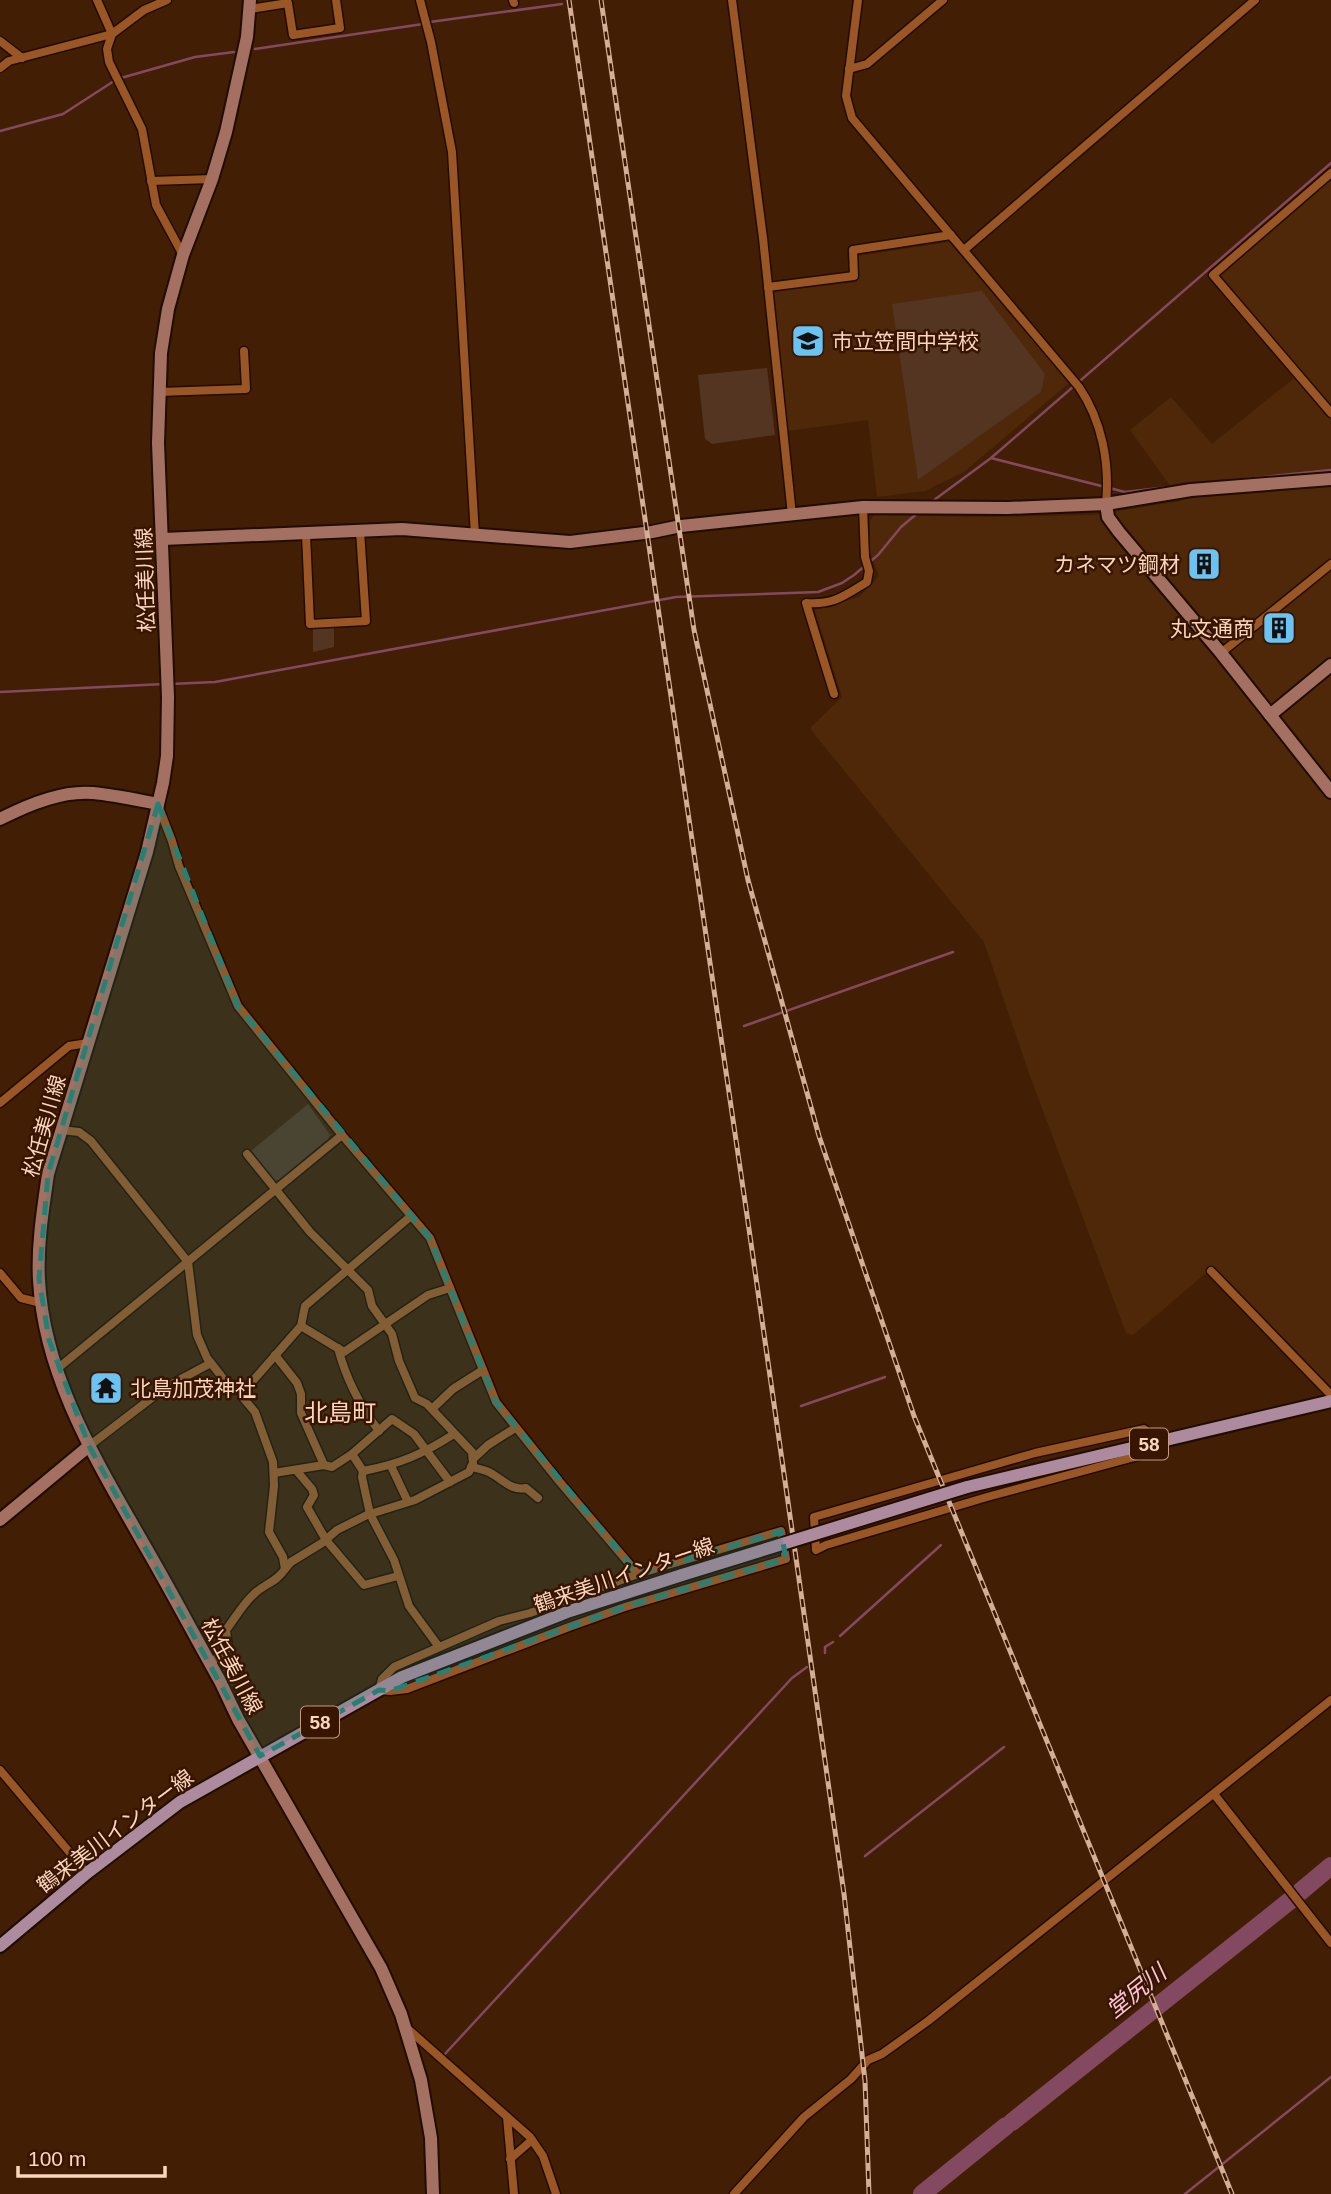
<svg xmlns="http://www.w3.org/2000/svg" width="1331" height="2194" font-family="Helvetica,'Noto Sans JP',sans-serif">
	<rect width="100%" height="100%" fill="#421f04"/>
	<!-- built -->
	<g fill="#4f2809">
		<polygon points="1331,178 1331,1388 1212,1268 1133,1335 1126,1333 1030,1076 984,942 811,730 811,727 842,697 815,610 859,597 879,576 870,552 870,521 874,515 989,517 1092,515 1181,501 1130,430 1171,397 1212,444 1298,375 1218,274"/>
		<polygon points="949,242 1069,383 964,472 925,491 877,497 868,420 788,431 773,293 777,291 857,282 857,256"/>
	</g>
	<!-- green -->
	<g fill="#533522">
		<polygon points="982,291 1045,374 1041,392 918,480 892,304"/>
		<polygon points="767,368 775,435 712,444 705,439 698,375"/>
		<polygon points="313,628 334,628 334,647 313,652"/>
		<polygon points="308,1104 330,1135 328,1139 279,1180 275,1181 251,1151"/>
	</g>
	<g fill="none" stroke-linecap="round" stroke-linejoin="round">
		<!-- stream -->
		<g stroke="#834961" stroke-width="2.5">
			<polyline points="430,22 562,4"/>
			<polyline points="255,49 423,24"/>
			<polyline points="121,78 195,57 234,52"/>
			<polyline points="0,131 63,114 114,81"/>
			<polyline points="991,458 1125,492 1178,486"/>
			<polyline points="1216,482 1331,470"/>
			<polyline points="930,503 991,458 1331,163"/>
			<polyline points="170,684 215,682 676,597 818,592 842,583 854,575 878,555 901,527 920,511"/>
			<polyline points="0,692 164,684"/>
			<polyline points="744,1026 953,952"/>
			<polyline points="801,1406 885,1377"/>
			<polyline points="840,1636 941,1545"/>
			<polyline points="825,1653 825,1647 833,1642"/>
			<polyline points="865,1856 1004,1747"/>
			<polyline points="444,2055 792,1678 807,1667"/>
			<polyline points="1185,2194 1331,2077"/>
		</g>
		<!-- river -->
		<g stroke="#834961" stroke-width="18">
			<polyline points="1300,1892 1331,1866"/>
			<polyline points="1012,2122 1292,1899"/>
			<polyline points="922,2194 1006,2126"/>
		</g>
		<defs>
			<g id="street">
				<polyline points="97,0 112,34 107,49 109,62 142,129 156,205 183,255"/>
				<polyline points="420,0 431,42 452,152 475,535"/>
				<polyline points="513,0 514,3"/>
				<polyline points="732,0 763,238 792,515"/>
				<path d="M858,0L846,96L852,118L1079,387C1102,421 1110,463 1106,504"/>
				<polyline points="250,9 288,3 293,35 340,28 336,0"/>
				<polyline points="0,41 22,58"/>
				<polyline points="0,68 9,61 112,34 144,10 167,0"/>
				<polyline points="849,69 867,64 943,0"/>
				<polyline points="1331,173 1213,275 1331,413"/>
				<polyline points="151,181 212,179"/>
				<polyline points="964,250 1255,0"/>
				<polyline points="768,287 854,276 853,250 951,235"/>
				<polyline points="159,392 246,389 244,351"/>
				<polyline points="306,534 310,624 366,621 360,531"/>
				<polyline points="1221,653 1331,564"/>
				<path d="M834,694L806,603C834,605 844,596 867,582L869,571L865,557L863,507"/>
				<polyline points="158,805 172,841 179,866 238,1006 342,1135 430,1238 496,1402 559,1481 638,1574"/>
				<polyline points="0,1103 69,1046 88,1043"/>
				<path d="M61,1130L79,1132L91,1141L188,1262L197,1335L207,1358L229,1386L243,1392L244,1399L255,1412L273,1462L274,1486L269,1532L283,1557L285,1569C277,1582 264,1584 254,1594C243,1604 235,1618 226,1630L228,1648L210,1664"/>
				<polyline points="247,1154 310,1232 368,1290 372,1306 392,1334 399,1361 415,1398 427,1404 472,1452 473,1463 469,1472 415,1500 367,1515 337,1530 322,1543 291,1562 285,1569"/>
				<polyline points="1211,1271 1331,1395"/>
				<polyline points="0,1273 21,1298 41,1303"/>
				<polyline points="301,1326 344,1352 428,1295 450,1288"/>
				<path d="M338,1348C346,1379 360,1406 379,1431"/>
				<polyline points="275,1355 297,1383 301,1394 301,1413 324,1465"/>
				<polyline points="57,1369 342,1135"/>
				<polyline points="243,1392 301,1326 305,1306 411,1216"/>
				<polyline points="432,1409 453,1389 483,1370"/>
				<polygon points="1144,1429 1158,1441 1142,1455 987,1497 826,1545 816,1550 814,1517 1035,1453"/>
				<polyline points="89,1446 166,1387 211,1363"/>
				<path d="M352,1454L363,1471C400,1464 423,1454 454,1434"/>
				<polyline points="473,1459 488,1445 515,1428"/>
				<polyline points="391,1466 408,1502"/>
				<path d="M471,1467C480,1469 487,1470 494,1475C505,1482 513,1491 526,1488L538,1498"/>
				<polyline points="296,1470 312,1489 314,1495 307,1507 326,1540 364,1585 398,1576"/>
				<polyline points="363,1471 362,1477 370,1514 394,1560 409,1606 439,1647"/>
				<polyline points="274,1473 324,1465 332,1467 352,1454 392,1419 414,1434 450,1482"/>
				<polygon points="781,1531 786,1559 625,1607 569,1627 407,1689 390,1691 379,1690 382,1679 394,1667 499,1621 530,1613 638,1574"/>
				<polyline points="0,1770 87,1873"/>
				<polyline points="1214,1794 1331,1943"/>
				<polyline points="408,2029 530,2137 543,2156 556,2194"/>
				<polyline points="507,2117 514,2194"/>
				<polyline points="510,2159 532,2140"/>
				<polyline points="734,2194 804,2117 851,2079 868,2060 882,2054 928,2021 1331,1700"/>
			</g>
			<g id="secondary">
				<path d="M250,0L247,37L226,132L212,179L183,255L168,309L161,353L158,443L168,697L167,756L163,783L147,852L48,1174C43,1209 37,1245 39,1280C44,1376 96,1460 142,1541C169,1587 194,1635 220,1681L238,1719L381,1968L401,2014L421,2080L431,2138L433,2194"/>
				<polyline points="1106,504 1108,517 1119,532 1221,653 1331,792"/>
				<polyline points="163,539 402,529 570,542 652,532 681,526 863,507 1008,508 1106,504 1191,490 1331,479"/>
				<polyline points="1270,715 1331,665"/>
				<path d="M0,819C27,805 62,790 93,793C115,795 137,800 158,804"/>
				<polyline points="0,1520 89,1446"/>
			</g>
			<g id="primary">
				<polyline points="967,1487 1331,1401"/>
				<polyline points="0,1946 87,1873 180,1802 402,1677 570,1611 682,1575"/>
			</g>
		</defs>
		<!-- street casing -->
		<use href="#street" stroke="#210c01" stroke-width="11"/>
		<!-- secondary casing -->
		<use href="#secondary" stroke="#210c01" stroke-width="16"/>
		<!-- primary casing -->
		<use href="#primary" stroke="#210c01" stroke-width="16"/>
		<!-- street -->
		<use href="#street" stroke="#9a5624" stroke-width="8"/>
		<!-- secondary -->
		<use href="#secondary" stroke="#a47061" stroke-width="12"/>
		<!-- primary -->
		<use href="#primary" stroke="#ad8a9d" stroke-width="12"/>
		<defs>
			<g id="rail">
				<polyline points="569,0 749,1229 844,1894 865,2081 869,2194"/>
				<polyline points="601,0 694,630 748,880 819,1136 914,1416 1232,2194"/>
			</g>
		</defs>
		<!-- rail casing -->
		<use href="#rail" stroke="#d4ae95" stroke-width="5"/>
		<!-- rail -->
		<use href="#rail" stroke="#371500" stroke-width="2.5" stroke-dasharray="8" stroke-linecap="butt"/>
		<defs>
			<polyline id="primary-bridge" points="682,1575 967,1487"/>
		</defs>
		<!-- primary-bridge casing -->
		<use href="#primary-bridge" stroke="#210c01" stroke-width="16" stroke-linecap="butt"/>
		<!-- primary-bridge -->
		<use href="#primary-bridge" stroke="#ad8a9d" stroke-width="12"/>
	</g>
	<!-- marked area -->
	<path fill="#278076" fill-opacity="0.2" stroke="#278076" stroke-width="5" stroke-dasharray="14 9" stroke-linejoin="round" d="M158,804L238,1006L430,1238L496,1402L638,1574L781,1531L786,1559L625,1607L390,1691L379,1690L260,1756L89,1446L49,1340L39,1279L48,1174Z"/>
	<!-- icons -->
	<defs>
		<symbol id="school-square" viewBox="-11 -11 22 22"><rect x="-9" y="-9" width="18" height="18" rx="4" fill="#6bc3f2" stroke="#371500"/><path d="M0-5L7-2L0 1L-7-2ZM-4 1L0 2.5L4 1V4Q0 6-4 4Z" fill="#111"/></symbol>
		<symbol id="building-square" viewBox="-11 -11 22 22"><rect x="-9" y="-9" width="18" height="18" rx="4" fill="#6bc3f2" stroke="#371500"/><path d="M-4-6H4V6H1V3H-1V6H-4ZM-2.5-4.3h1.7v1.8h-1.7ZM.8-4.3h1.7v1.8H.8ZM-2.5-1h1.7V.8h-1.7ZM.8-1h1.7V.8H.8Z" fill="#111"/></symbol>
		<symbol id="temple-square" viewBox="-11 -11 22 22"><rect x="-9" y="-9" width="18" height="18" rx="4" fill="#6bc3f2" stroke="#371500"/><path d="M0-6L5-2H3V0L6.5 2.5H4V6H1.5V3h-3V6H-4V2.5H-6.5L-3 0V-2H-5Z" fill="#111"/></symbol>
	</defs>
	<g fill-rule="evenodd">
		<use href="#school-square" x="789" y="322" width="38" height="38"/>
		<use href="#building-square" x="1185" y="545" width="38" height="38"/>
		<use href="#building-square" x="1260" y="609" width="38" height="38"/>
		<use href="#temple-square" x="87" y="1369" width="38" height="38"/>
	</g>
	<g text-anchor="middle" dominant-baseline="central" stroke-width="5" stroke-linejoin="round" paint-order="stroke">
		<!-- shield labels -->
		<g fill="#371500" stroke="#c19b84" stroke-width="2">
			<rect x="1130" y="1428.5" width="38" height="31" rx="5"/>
			<rect x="301" y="1706.5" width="38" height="31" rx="5"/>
		</g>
		<g font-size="19" font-weight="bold" fill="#fcd5bd">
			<text x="1149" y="1444">58</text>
			<text x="320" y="1722">58</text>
		</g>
		<!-- poi labels -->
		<g font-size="21" fill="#fcd5bd" stroke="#371500" text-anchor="start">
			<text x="832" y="341">市立笠間中学校</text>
			<text x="1180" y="564" text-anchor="end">カネマツ鋼材</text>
			<text x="1254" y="628" text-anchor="end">丸文通商</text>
			<text x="130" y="1388">北島加茂神社</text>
		</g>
		<!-- street labels -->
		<g font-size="21" fill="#fcd5bd" stroke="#371500">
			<text transform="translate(145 580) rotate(-92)">松任美川線</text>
			<text transform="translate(44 1126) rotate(-74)">松任美川線</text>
			<text transform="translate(624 1575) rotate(-19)">鶴来美川インター線</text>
			<text transform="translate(232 1666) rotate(62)">松任美川線</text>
			<text transform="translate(115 1831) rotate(-37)">鶴来美川インター線</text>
		</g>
		<!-- water labels -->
		<g font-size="23" font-style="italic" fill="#fcc4d9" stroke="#371500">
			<text transform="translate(1136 1991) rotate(-39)">堂尻川</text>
		</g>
		<!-- quarter labels -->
		<g font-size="24" fill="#fcd5bd" stroke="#371500">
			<text x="340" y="1412">北島町</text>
		</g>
	</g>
	<!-- scale -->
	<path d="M18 2166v10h147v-10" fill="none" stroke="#fcd5bd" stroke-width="3.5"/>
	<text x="28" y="2166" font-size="21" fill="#fcd5bd" stroke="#371500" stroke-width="5" paint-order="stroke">100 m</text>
</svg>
